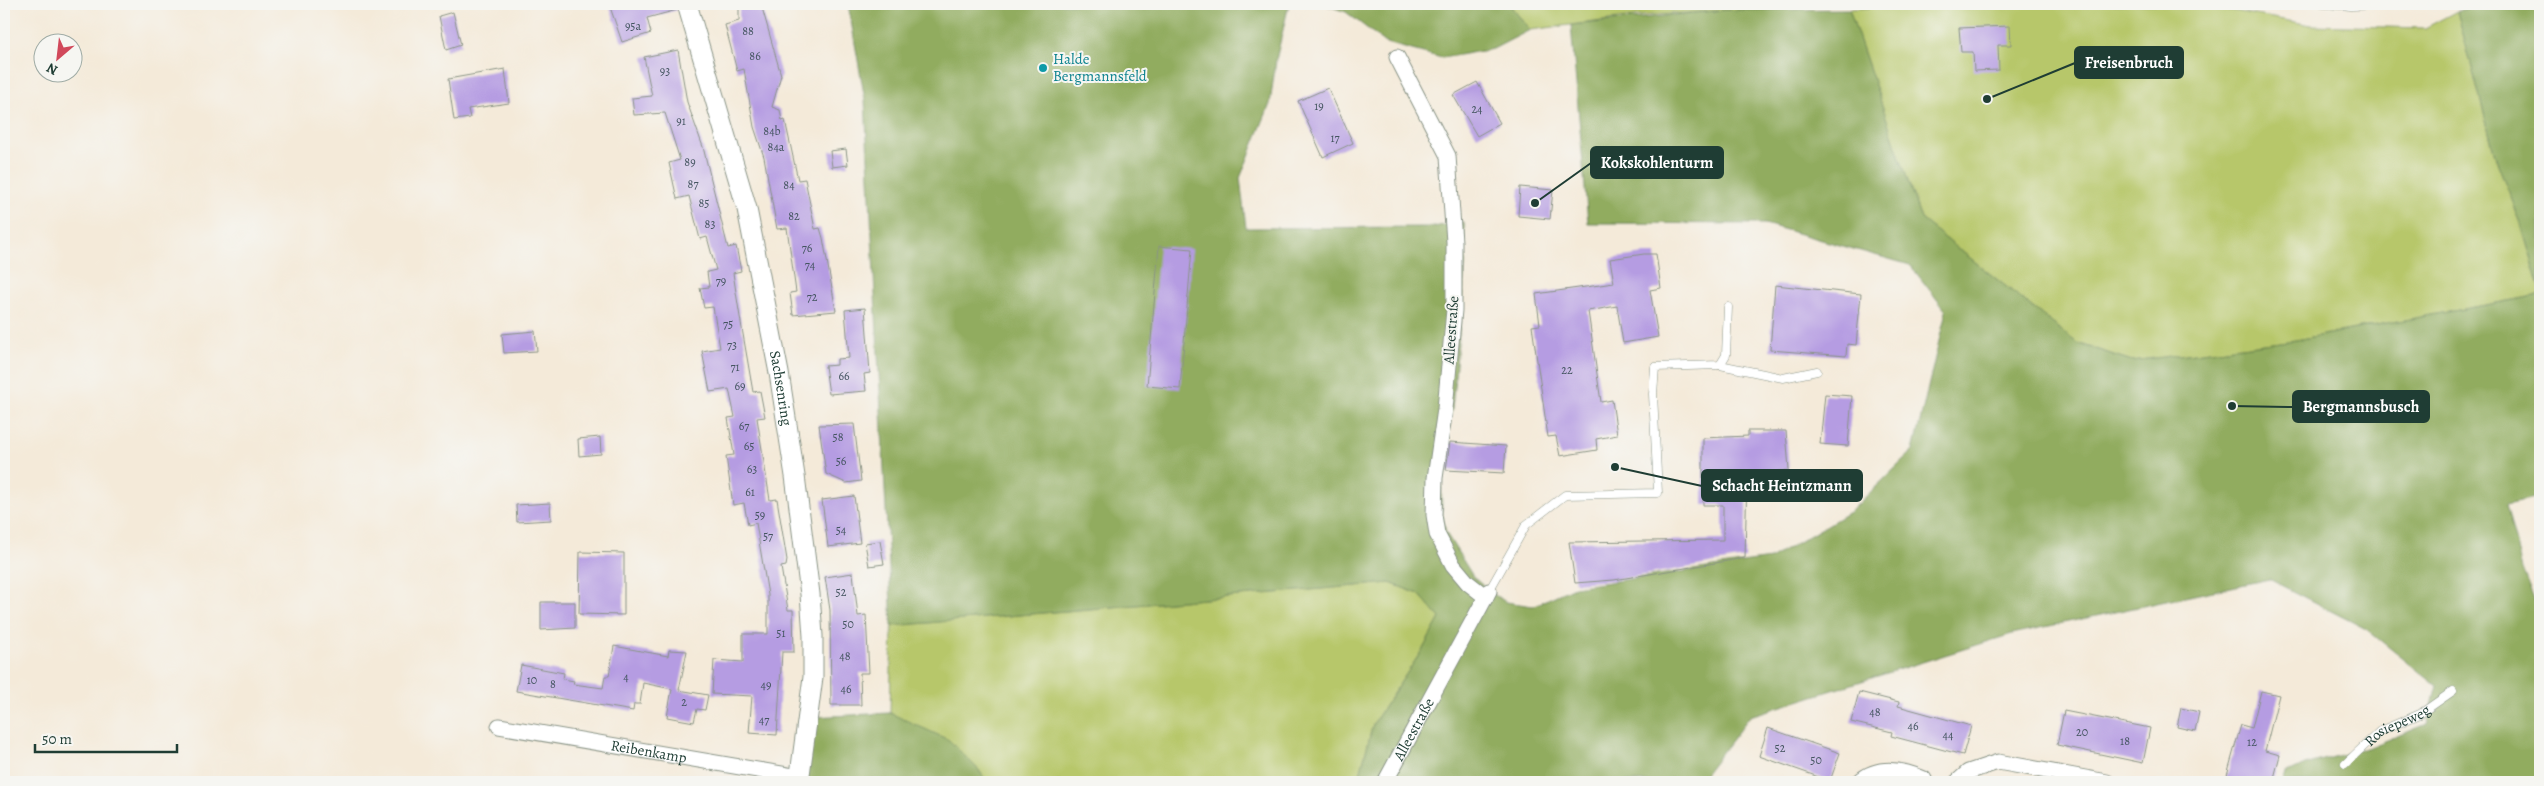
<svg xmlns="http://www.w3.org/2000/svg" width="2544" height="786" font-family="Alegreya,serif">
	<rect width="100%" height="100%" fill="#f6f6f2"/>
	<filter id="ink" filterUnits="userSpaceOnUse"><feTurbulence type="fractalNoise" baseFrequency=".02" numOctaves="2"/><feDisplacementMap in="SourceGraphic" scale="10" xChannelSelector="R" yChannelSelector="G"/><feConvolveMatrix kernelMatrix="1 2 1 2 8 2 1 2 1" color-interpolation-filters="sRGB"/></filter>
	<filter id="wash" filterUnits="userSpaceOnUse"><feTurbulence type="fractalNoise" baseFrequency=".0096" numOctaves="4" result="noise"/><feDisplacementMap in="SourceGraphic" scale="20" xChannelSelector="R" yChannelSelector="G"/><feGaussianBlur stdDeviation="1.12" result="paint"/><feColorMatrix in="noise" values="0 0 0 0 0 0 0 0 0 0 0 0 0 0 0 0 0 1.4 0 .05"/><feComposite in="paint" operator="in"/></filter>
	<g filter="url(#wash)">
		<rect width="100%" height="100%" fill="#f4ead9"/>
		<!-- green -->
		<g fill="#b7c76a" stroke="#6b824f">
			<polygon points="1509,4 1754,4 1765,10 1725,10 1642,16 1530,30"/>
			<polygon points="1924,4 2196,4 2311,25 2425,28 2457,11 2496,159 2519,218 2540,287 2540,295 2296,340 2132,361 2077,343 1921,219 1849,9"/>
			<polygon points="1390,583 1419,594 1440,618 1423,649 1373,724 1358,782 987,782 978,769 890,713 892,626"/>
		</g>
		<!-- forest -->
		<g fill="#91ac5e" stroke="#587449">
			<polygon points="848,4 1289,4 1276,60 1270,104 1240,178 1246,228 1432,227 1464,222 1465,265 1452,409 1441,467 1442,513 1446,533 1474,578 1493,594 1506,602 1533,606 1574,587 1770,559 1851,511 1913,451 1946,311 1910,265 1765,224 1588,223 1571,25 1725,10 1849,9 1921,219 2077,343 2132,361 2296,340 2540,295 2540,497 2506,504 2522,569 2540,615 2540,782 2283,782 2286,774 2305,765 2370,747 2427,724 2437,686 2366,629 2269,579 2012,634 1750,716 1699,782 1358,782 1373,724 1423,649 1440,618 1419,594 1390,583 892,626 865,100"/>
			<polygon points="1323,4 1509,4 1530,30 1493,49 1442,58 1386,43 1346,12"/>
			<polygon points="2486,4 2540,4 2540,287 2519,218 2496,159 2457,11"/>
			<polygon points="890,713 949,740 978,769 987,782 802,782 812,717"/>
		</g>
		<g id="blocks">
			<!-- building -->
			<g fill="#b59ce2">
				<polygon points="609,4 676,4 677,10 647,18 651,33 622,42"/>
				<polygon points="743,4 761,4 781,75 772,107 780,110 782,121 785,120 798,180 805,179 815,229 820,228 823,238 836,311 793,315 790,293 796,292 787,228 777,229 764,157 754,127 744,69 737,71 725,25 739,21 739,7 744,6"/>
				<polygon points="453,12 461,45 446,50 439,16"/>
				<polygon points="2010,26 2011,45 1998,45 1999,70 1974,71 1973,52 1961,52 1959,28"/>
				<polygon points="678,50 687,102 703,147 728,248 736,246 741,271 733,273 739,311 753,392 760,391 765,417 757,418 770,500 777,499 787,560 786,566 781,567 788,610 793,610 794,652 782,652 777,735 749,733 752,696 712,694 714,660 743,662 743,634 768,634 768,595 756,523 748,525 744,503 733,505 726,456 734,455 728,418 735,417 729,389 710,392 702,351 720,348 713,307 704,308 700,288 709,287 707,272 716,270 707,237 700,239 689,196 677,199 669,163 680,160 665,113 634,115 632,98 652,96 644,57"/>
				<polygon points="505,69 509,103 468,109 470,118 454,120 448,79"/>
				<polygon points="1477,82 1500,123 1477,136 1453,95"/>
				<polygon points="1328,88 1353,143 1323,157 1298,101"/>
				<polygon points="846,149 848,165 832,167 830,151"/>
				<polygon points="1520,187 1553,190 1550,219 1518,216"/>
				<polygon points="1159,246 1192,249 1180,389 1147,386"/>
				<polygon points="1644,254 1656,254 1661,288 1650,290 1658,337 1623,343 1617,306 1588,311 1601,402 1612,400 1617,435 1596,439 1597,450 1560,456 1556,436 1548,437 1532,326 1540,325 1536,294 1614,283 1610,259"/>
				<polygon points="1775,285 1861,294 1856,345 1847,344 1846,356 1770,350"/>
				<polygon points="865,308 870,373 864,374 866,391 829,394 825,366 837,365 837,359 849,358 845,310"/>
				<polygon points="535,331 537,351 504,353 502,334"/>
				<polygon points="1825,394 1852,396 1848,446 1820,444"/>
				<polygon points="854,424 861,481 846,483 826,474 819,425"/>
				<polygon points="1748,431 1786,431 1789,470 1747,475 1745,558 1614,580 1575,583 1569,542 1723,540 1723,505 1703,505 1703,438 1748,436"/>
				<polygon points="600,437 601,454 579,456 578,439"/>
				<polygon points="1450,442 1506,446 1504,473 1446,470"/>
				<polygon points="854,496 860,543 828,547 822,500"/>
				<polygon points="550,503 551,520 517,522 516,505"/>
				<polygon points="880,541 884,564 869,566 865,543"/>
				<polygon points="580,552 624,553 624,615 579,614"/>
				<polygon points="853,573 858,616 866,615 869,673 860,673 861,705 831,705 830,610 825,577"/>
				<polygon points="541,602 575,602 575,628 541,630"/>
				<polygon points="614,646 668,656 669,650 687,651 679,690 708,695 705,710 697,709 694,722 667,717 672,689 643,683 640,704 634,704 633,711 516,691 521,665 564,673 563,679 574,681 573,684 603,688 605,676 609,676"/>
				<polygon points="2261,691 2279,695 2265,751 2280,755 2273,782 2225,782 2241,725 2252,728"/>
				<polygon points="1859,692 1899,702 1898,706 1971,726 1963,755 1891,736 1892,732 1851,722"/>
				<polygon points="2181,708 2199,712 2195,731 2177,727"/>
				<polygon points="2064,711 2150,728 2143,763 2057,745"/>
				<polygon points="1768,728 1840,753 1830,781 1759,756"/>
			</g>
		</g>
	</g>
	<g filter="url(#ink)">
		<use href="#blocks" fill-opacity="0" stroke="#8a9486" stroke-width="1"/>
		<g fill="none" stroke-linecap="round" stroke-linejoin="round">
			<defs>
				<g id="service">
					<polyline points="2324,4 2351,6 2410,4"/>
					<polyline points="1720,365 1783,378 1817,371"/>
					<polyline points="1489,591 1526,525 1565,495 1658,493 1653,394 1655,367 1720,365 1726,355 1728,307"/>
					<path id="s1" d="M2345,764L2380,731L2420,714L2453,691"/>
				</g>
				<g id="minor">
					<polyline points="1397,57 1448,156 1454,242 1454,310 1445,409 1435,478 1434,515 1437,534 1453,565 1468,583 1486,597"/>
					<path id="s2" d="M499,726L799,777"/>
					<path id="s3" d="M1385,782L1489,591"/>
					<path d="M1859,782C1877,765 1903,769 1924,779L1925,782"/>
					<polyline points="1957,782 1968,772 1998,762 2107,782"/>
				</g>
				<g id="tertiary">
					<path id="s4" d="M687,4L747,209L779,373L795,476L810,594L813,636V677L799,782"/>
				</g>
			</defs>
			<!-- service casing -->
			<use href="#service" stroke="#8a9486" stroke-width="9"/>
			<!-- minor casing -->
			<use href="#minor" stroke="#8a9486" stroke-width="17"/>
			<!-- tertiary casing -->
			<use href="#tertiary" stroke="#8a9486" stroke-width="21"/>
			<!-- service -->
			<use href="#service" stroke="#fff" stroke-width="8"/>
			<!-- minor -->
			<use href="#minor" stroke="#fff" stroke-width="15"/>
			<!-- tertiary -->
			<use href="#tertiary" stroke="#fff" stroke-width="19"/>
		</g>
	</g>
	<!-- markers -->
	<circle fill="#0f9aa8" stroke="#f6f6f2" stroke-width="2" cx="1043" cy="68" r="5"/>
	<g text-anchor="middle" dominant-baseline="central" stroke-width="4" stroke-linejoin="round" paint-order="stroke">
		<!-- number labels -->
		<g font-size="12" fill="#445560">
			<text x="633" y="26">95a</text>
			<text x="748" y="31">88</text>
			<text x="755" y="56">86</text>
			<text x="665" y="71">93</text>
			<text x="1319" y="106">19</text>
			<text x="1477" y="109">24</text>
			<text x="681" y="121">91</text>
			<text x="772" y="131">84b</text>
			<text x="1335" y="138">17</text>
			<text x="776" y="147">84a</text>
			<text x="690" y="162">89</text>
			<text x="693" y="184">87</text>
			<text x="789" y="185">84</text>
			<text x="704" y="203">85</text>
			<text x="794" y="216">82</text>
			<text x="710" y="224">83</text>
			<text x="807" y="248">76</text>
			<text x="810" y="265">74</text>
			<text x="721" y="281">79</text>
			<text x="812" y="297">72</text>
			<text x="728" y="324">75</text>
			<text x="732" y="345">73</text>
			<text x="735" y="367">71</text>
			<text x="1567" y="370">22</text>
			<text x="844" y="376">66</text>
			<text x="740" y="386">69</text>
			<text x="744" y="426">67</text>
			<text x="838" y="437">58</text>
			<text x="749" y="446">65</text>
			<text x="841" y="461">56</text>
			<text x="752" y="469">63</text>
			<text x="750" y="492">61</text>
			<text x="760" y="515">59</text>
			<text x="841" y="530">54</text>
			<text x="768" y="536">57</text>
			<text x="841" y="592">52</text>
			<text x="848" y="624">50</text>
			<text x="781" y="633">51</text>
			<text x="845" y="656">48</text>
			<text x="626" y="677">4</text>
			<text x="532" y="680">10</text>
			<text x="553" y="684">8</text>
			<text x="766" y="685">49</text>
			<text x="846" y="689">46</text>
			<text x="684" y="702">2</text>
			<text x="1875" y="712">48</text>
			<text x="764" y="720">47</text>
			<text x="1913" y="726">46</text>
			<text x="2082" y="732">20</text>
			<text x="1948" y="735">44</text>
			<text x="2125" y="741">18</text>
			<text x="2252" y="742">12</text>
			<text x="1780" y="748">52</text>
			<text x="1816" y="760">50</text>
		</g>
		<!-- culture labels -->
		<g font-size="15" fill="#0d838f" stroke="#f6f6f2" text-anchor="start">
			<text x="1053" y="59">Halde<tspan x="1053" dy="17">Bergmannsfeld</tspan></text>
		</g>
		<!-- street labels -->
		<g font-size="15" fill="#1f3d34" stroke="#f6f6f2">
			<text transform="translate(1451 330) rotate(-86)">Alleestraße</text>
			<text stroke="none"><textPath href="#s4" startOffset="396">Sachsenring</textPath></text>
			<text stroke="none"><textPath href="#s1" startOffset="66">Rosiepeweg</textPath></text>
			<text stroke="none"><textPath href="#s3" startOffset="60">Alleestraße</textPath></text>
			<text stroke="none"><textPath href="#s2" startOffset="152">Reibenkamp</textPath></text>
		</g>
	</g>
	<!-- callouts -->
	<path fill="none" stroke="#1f3d34" stroke-width="2" d="M1987 99L2075 63M1535 203L1591 163M2232 406L2293 407M1615 467L1702 486"/>
	<g fill="#1f3d34" stroke="#f6f6f2" stroke-width="2">
		<circle cx="1987" cy="99" r="5"/>
		<circle cx="1535" cy="203" r="5"/>
		<circle cx="2232" cy="406" r="5"/>
		<circle cx="1615" cy="467" r="5"/>
	</g>
	<g fill="#1f3d34" stroke="#1f3d34" stroke-width="2">
		<rect x="2075" y="47" width="108" height="31" rx="5"/>
		<rect x="1591" y="147" width="132" height="31" rx="5"/>
		<rect x="2293" y="391" width="136" height="31" rx="5"/>
		<rect x="1702" y="470" width="160" height="31" rx="5"/>
	</g>
	<g font-size="16" text-anchor="middle" font-weight="bold" fill="#fff">
		<text x="2129" y="68">Freisenbruch</text>
		<text x="1657" y="168">Kokskohlenturm</text>
		<text x="2361" y="412">Bergmannsbusch</text>
		<text x="1782" y="491">Schacht Heintzmann</text>
	</g>
	<!-- margin -->
	<rect width="2544" height="786" fill="none" stroke="#f6f6f2" stroke-width="20"/>
	<!-- north arrow -->
	<g transform="translate(58 58) rotate(208)"><circle r="24" fill="#f6f6f2" stroke="#a0aca6"/>
	<path d="M0-4L9 19L0 12L-9 19Z" fill="#d1495b"/>
	<text y="-8" font-size="14" font-weight="bold" text-anchor="middle" fill="#1f3d34">N</text>
	</g>
	<!-- scale -->
	<path d="M35 744v8h142v-8" fill="none" stroke="#1f3d34" stroke-width="2.5"/>
	<text x="42" y="744" font-size="15" fill="#1f3d34" stroke="#f6f6f2" stroke-width="4" paint-order="stroke">50 m</text>
</svg>
